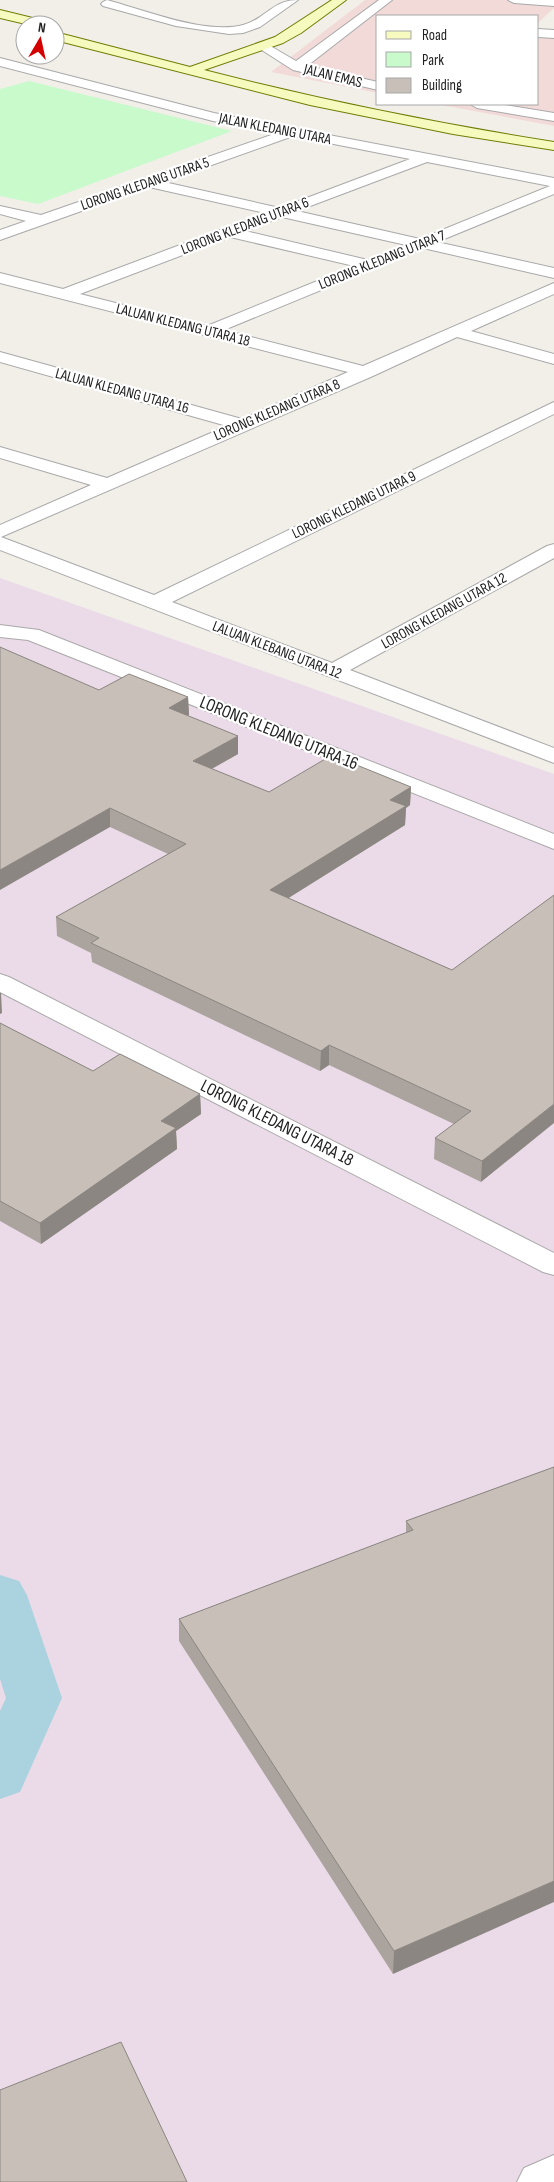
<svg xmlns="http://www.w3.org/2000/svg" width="554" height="2182" font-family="'Sofia Sans Condensed',sans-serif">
	<rect width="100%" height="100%" fill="#f2efe9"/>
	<!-- commercial -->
	<g fill="#f2dad9">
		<polygon points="365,0 529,0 554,2 554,8 538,23 538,16 378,16 378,93 271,72"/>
		<polygon points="538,31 554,33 554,126 436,104 538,104"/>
	</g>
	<!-- industrial -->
	<polygon fill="#ebdbe8" points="0,578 554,774 554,2182 0,2182"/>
	<!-- park -->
	<polygon fill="#c8facc" points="29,81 232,131 38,204 0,196 0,89"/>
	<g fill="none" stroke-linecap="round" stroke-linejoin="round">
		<!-- canal -->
		<polygon fill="#aad3df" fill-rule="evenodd" points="0,1575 19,1581 27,1595 62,1698 20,1792 0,1799 0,1711 6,1698 0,1679"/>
		<defs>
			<g id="minor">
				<path d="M107,0C144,10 206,35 243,25C266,19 272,0 298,0L260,27L243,33L229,34L176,26L103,6L101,4L103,2Z"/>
				<polygon points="379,0 392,0 307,66 378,82 378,90 293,70 257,47 263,43 267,44 296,61"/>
				<polygon points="508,0 554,0 554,6 514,3"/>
				<polygon points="538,29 554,30 554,38 538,37"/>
				<path d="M0,58L214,113L554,178V194L437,242L554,268V278L423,248L224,330L363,366L554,283V294L471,331L554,354V364L457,337L373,376L1,537L154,595L554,402V414L172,602L332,663L547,546L554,544V558L350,670L554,748V763L0,550V525L91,485L0,458V447L107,478L227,426L0,362V352L242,419L348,372L0,283V273L63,289L265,213L149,187L0,240V230L26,221L0,214V206L41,215L277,133L213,121L0,66ZM293,136L410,159L280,208L164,182ZM427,162L550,186L420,239L297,211ZM282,217L406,245L368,260L245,231ZM230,237L354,266L207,326L80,294Z"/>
				<polygon points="470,104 499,104 554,113 554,121 477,108"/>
				<polygon points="0,625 39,630 554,834 554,849 28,640 0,637"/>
				<polygon points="0,974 9,977 554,1253 554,1275 543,1272 0,992"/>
				<polygon points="554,2155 554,2182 517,2182 524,2168"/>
			</g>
			<g id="secondary">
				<path d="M332,0H346L301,33L283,43L204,70C321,100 435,123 554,142V150L453,134L310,105L55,40V32L190,67L275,37Z"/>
				<polygon points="0,10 49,22 51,25 30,25 0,18"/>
			</g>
		</defs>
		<!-- minor casing -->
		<use href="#minor" stroke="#a9a9a9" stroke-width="2"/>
		<!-- secondary casing -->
		<use href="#secondary" stroke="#707d05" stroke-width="2"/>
		<!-- minor -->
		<use href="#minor" fill="#fff" fill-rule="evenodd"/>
		<!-- secondary -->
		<use href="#secondary" fill="#f7fabf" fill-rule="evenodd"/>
	</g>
	<!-- wall -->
	<g fill="#aba49e">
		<polygon points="99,690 188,697 189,715 187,716 238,754 212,769 269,792 411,787 410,805 406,808 405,825 288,898 452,970 554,895 481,1182 434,1159 435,1138 454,1124 329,1065 320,1071 92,962 91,953 57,936 56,917 168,854 110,827"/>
		<polygon points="0,1023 93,1071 200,1094 201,1114 176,1131 177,1149 41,1244 0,1221"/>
		<polygon points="554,1467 393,1974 179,1641 179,1619 406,1533 406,1521"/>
	</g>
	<!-- shaded-wall -->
	<g fill="#8b8681">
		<polygon points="188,697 189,715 169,726 169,708"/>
		<polygon points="238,736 238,754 193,779 193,761"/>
		<polygon points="411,787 410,805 406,808 405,825 271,909 270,890 390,800"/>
		<polygon points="110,808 110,827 0,890 0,870"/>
		<polygon points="0,993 1,993 2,1013 0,1014"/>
		<polygon points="329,1045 329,1065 320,1071 321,1051"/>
		<polygon points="200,1094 201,1114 176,1131 177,1149 41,1244 40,1223 161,1121"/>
		<polygon points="554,1104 554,1123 481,1182 482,1161"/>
		<polygon points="554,1881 554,1902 393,1974 394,1951"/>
	</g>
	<!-- building -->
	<g fill="#c7bfb8" stroke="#8b8681">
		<polygon points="0,647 99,690 129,674 188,697 169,708 238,736 193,761 269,792 332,755 411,787 390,800 406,806 270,890 452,970 554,895 554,1104 482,1161 435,1138 471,1111 329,1045 321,1051 91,943 99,938 56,917 186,844 110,808 0,870"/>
		<polygon points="0,1023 93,1071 120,1054 200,1094 161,1121 176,1128 40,1223 0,1201"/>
		<polygon points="554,1467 554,1881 394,1951 179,1619 413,1530 406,1521"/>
		<polygon points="121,2042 187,2182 0,2182 0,2090"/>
	</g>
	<g text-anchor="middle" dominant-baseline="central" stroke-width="4.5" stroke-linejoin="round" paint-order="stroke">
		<!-- far-street labels -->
		<g font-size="15" fill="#222" stroke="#fff">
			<text transform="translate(333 76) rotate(14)">JALAN EMAS</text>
			<text transform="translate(275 129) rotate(11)">JALAN KLEDANG UTARA</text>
			<text transform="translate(145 184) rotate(-19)">LORONG KLEDANG UTARA 5</text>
			<text transform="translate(245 226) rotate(-21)">LORONG KLEDANG UTARA 6</text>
			<text transform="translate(382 260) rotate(-22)">LORONG KLEDANG UTARA 7</text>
			<text transform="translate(183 325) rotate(14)">LALUAN KLEDANG UTARA 18</text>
			<text transform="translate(122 391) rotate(15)">LALUAN KLEDANG UTARA 16</text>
			<text transform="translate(277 410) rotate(-23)">LORONG KLEDANG UTARA 8</text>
			<text transform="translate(354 505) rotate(-26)">LORONG KLEDANG UTARA 9</text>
			<text transform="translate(444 611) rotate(-29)">LORONG KLEDANG UTARA 12</text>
			<text transform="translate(277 650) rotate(21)">LALUAN KLEBANG UTARA 12</text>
		</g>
		<!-- street labels -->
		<g font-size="18" fill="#222" stroke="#fff">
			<text transform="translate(279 733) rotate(22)">LORONG KLEDANG UTARA 16</text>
			<text transform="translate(277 1123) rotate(27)">LORONG KLEDANG UTARA 18</text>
		</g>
	</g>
	<!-- legend -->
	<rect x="376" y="15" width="162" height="90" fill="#ffffff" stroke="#a7a7a7"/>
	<rect x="386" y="31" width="25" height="8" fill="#f7fabf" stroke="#a7a7a7"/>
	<text x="422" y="40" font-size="15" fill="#222222">Road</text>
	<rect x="386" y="52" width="25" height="15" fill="#c8facc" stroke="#a7a7a7"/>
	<text x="422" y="65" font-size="15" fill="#222222">Park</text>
	<rect x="386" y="78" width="25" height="15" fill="#c7bfb8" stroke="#a7a7a7"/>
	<text x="422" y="90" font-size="15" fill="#222222">Building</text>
	<!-- north arrow -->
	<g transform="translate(40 40) rotate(9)"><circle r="24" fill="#ffffff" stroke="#a7a7a7"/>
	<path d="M0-4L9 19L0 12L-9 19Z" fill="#d40000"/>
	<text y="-8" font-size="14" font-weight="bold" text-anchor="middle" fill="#222222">N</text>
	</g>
</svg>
